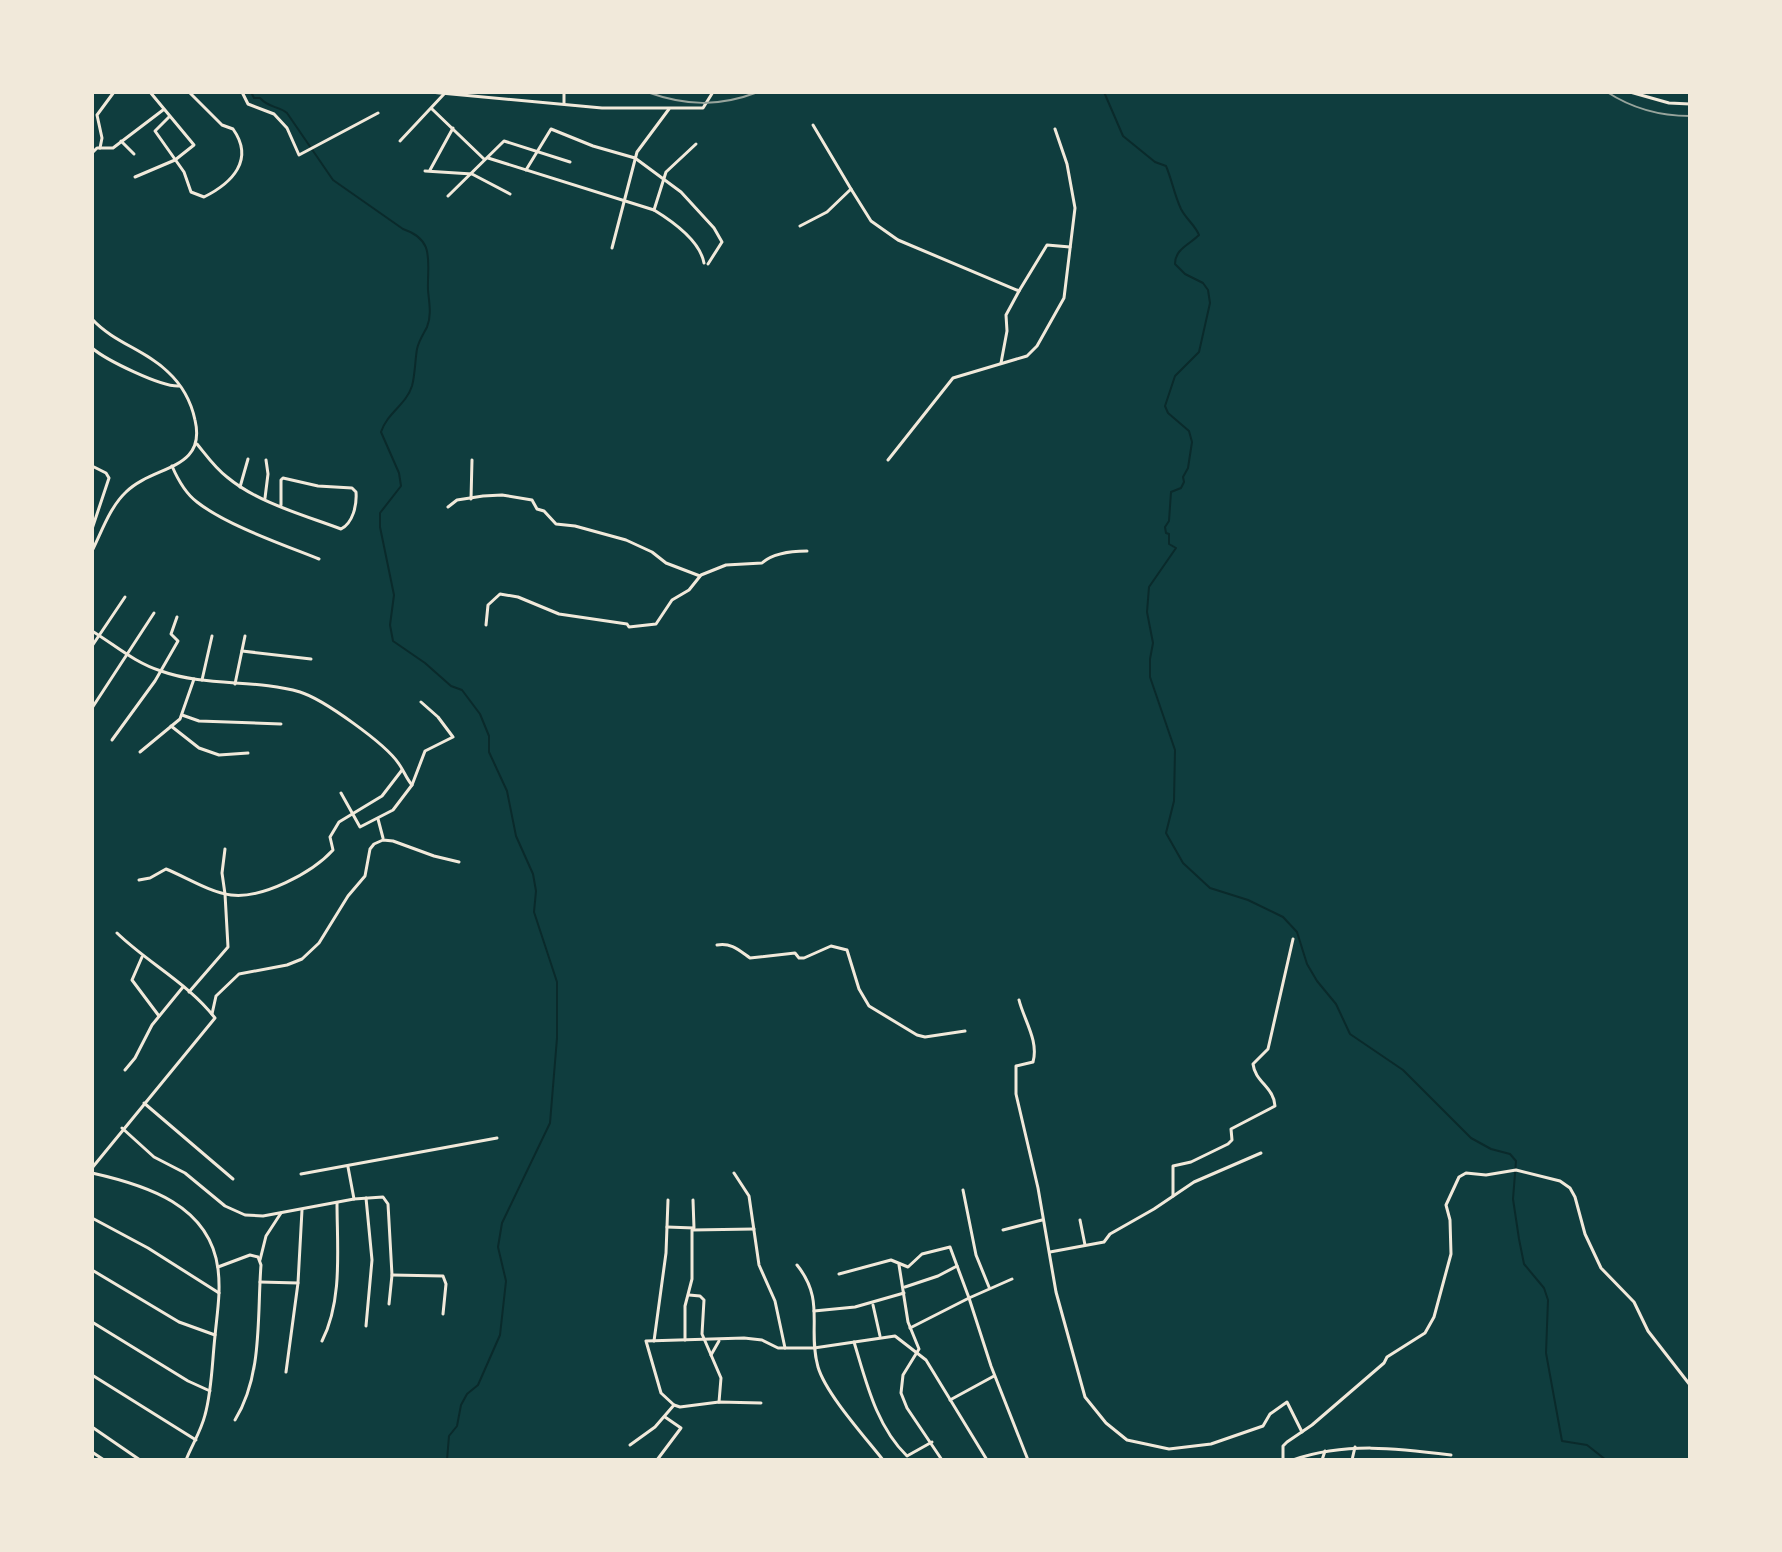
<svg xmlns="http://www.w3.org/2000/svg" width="1782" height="1552" font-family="Inter,sans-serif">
	<rect width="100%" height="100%" fill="#0f3d3e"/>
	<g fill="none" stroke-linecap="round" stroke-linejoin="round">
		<!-- stream -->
		<g stroke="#0a2a2b" stroke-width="2">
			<path d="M251,92L254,98H260C270,109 277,105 287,113L333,180L403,229C436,240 427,262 428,290C429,302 432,315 427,327C423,335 419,340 417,349C415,361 415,375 412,386C406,405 387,413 381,432L399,473L401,486L380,513V527L394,595L390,625L393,641L425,663L451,686L462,690L480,714L489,736V752L507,791L516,836L533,874L536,891L534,912L557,982V1038L550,1123L502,1223L498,1247L506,1281L500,1335L478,1385L467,1394L461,1405L457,1426L449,1436L447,1460"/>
			<path d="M1104,92L1123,136L1155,162L1166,166C1172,180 1174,194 1181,209C1186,219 1195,225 1199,235C1189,245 1175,249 1175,264L1185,274L1203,283L1208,290L1210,303L1199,352L1175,376L1165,406L1168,413L1189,431L1192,442L1188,468L1183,477L1184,482L1181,488L1171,492L1169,521L1165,527L1166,533L1169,534V544L1176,548L1149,587L1147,612L1153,643L1150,659V677L1175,750L1174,801L1166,833L1183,863L1210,888L1248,900L1283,917L1297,932L1307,964L1317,981L1336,1004L1350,1034L1403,1070L1471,1138L1491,1149L1510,1154L1516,1161L1513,1199L1519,1239L1524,1264L1544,1288L1548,1300L1546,1353L1562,1441L1587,1445L1606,1460"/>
		</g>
		<!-- minor -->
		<g stroke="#f1e9da" stroke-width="3">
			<polyline points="242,92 248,104 274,114 287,128 299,155 378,113"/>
			<polyline points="430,92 602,108 703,108 713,92"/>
			<polyline points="1630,92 1669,103 1690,104"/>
			<polyline points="564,103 564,92"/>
			<polyline points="432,109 484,159"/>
			<path d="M169,117L155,131L184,172L191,192L204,197C232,183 255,160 233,129L222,125L189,92"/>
			<polyline points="813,125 851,189"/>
			<polyline points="121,141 134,154"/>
			<polyline points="400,141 444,94"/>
			<polyline points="100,148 102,138 97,115 114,92"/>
			<polyline points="92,153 97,148 113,148 163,110"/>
			<path d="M488,158L654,210C672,221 700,241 704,263"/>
			<polyline points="430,170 453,128"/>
			<polyline points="526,170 551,129 593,146 635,158 681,192 714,228 722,242 708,264"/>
			<polyline points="425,171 472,174 510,194"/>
			<polyline points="135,177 175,160 194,145 150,92"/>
			<polyline points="448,196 504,141 570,162"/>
			<polyline points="654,210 666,172 696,144"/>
			<polyline points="800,226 827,212 851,189 871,221 898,240 1019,291 1047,245 1070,247"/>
			<polyline points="612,248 637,152 669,109"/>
			<path d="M92,348C106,360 161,387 179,386"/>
			<polyline points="1001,363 1007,331 1006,315 1019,291"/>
			<path d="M197,444C206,455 215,468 227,477C258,503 304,515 341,529C353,523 357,505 356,492L352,488L318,486L283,478L281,480V505"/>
			<polyline points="888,460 953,378 1027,356 1037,346 1064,298 1075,208 1067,164 1055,129"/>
			<polyline points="92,466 106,473 109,478 92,529"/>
			<path d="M172,466C178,480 185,493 197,502C226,525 284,545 319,559"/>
			<polyline points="240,487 248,459"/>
			<polyline points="265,498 268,474 266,460"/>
			<polyline points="471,499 472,460"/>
			<polyline points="448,507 457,500 483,496 502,495 532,500 537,509 544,511 556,524 575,526 626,540 652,552 666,563 700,576"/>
			<path d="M486,625L488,605L500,594L518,597L559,614L627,624L629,627L656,624L672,600L689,590L701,575L726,565L762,563C773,553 792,551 807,551"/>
			<path d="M92,631C115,645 135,663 161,671C205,687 256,679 300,692C323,699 386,744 399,764C404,771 406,778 412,785"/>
			<polyline points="92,646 125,597"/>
			<polyline points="242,651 311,659"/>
			<polyline points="202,680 212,636"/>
			<polyline points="235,684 245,636"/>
			<polyline points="92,708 154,613"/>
			<polyline points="182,715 199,721 281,724"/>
			<polyline points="171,726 199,748 219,755 248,753"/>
			<polyline points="112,740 155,681 178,641 171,634 177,617"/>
			<polyline points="140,752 180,719 194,679"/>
			<polyline points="341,793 360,827 393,810 412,785 425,751 453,737 438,717 421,702"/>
			<polyline points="378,819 383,838"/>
			<path d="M139,880L150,878L166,869C186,877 209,892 231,895C262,899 312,873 333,850L330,837L339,822L382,796L402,770"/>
			<path d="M717,945C731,942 740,951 750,958L795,953L799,958H804L831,946L847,950L859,989L869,1006L917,1035L925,1037L965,1031"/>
			<polyline points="142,957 132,980 159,1016"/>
			<polyline points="189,992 228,947 225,894 222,873 225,849"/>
			<path d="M1019,1000C1024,1020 1039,1041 1033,1062L1016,1066V1094L1038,1188L1056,1292L1085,1397L1106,1423L1127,1440L1169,1449L1211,1444L1263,1426L1270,1414L1287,1402L1302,1432"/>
			<polyline points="212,1014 216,996 239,974 287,965 302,959 319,943 348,896 365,876 370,849 374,844 383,840 393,841 434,856 459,862"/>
			<polyline points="125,1070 135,1058 152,1025 183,987"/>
			<polyline points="144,1103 233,1179"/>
			<polyline points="122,1128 154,1157 185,1173 225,1206 245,1215 263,1216 354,1199 383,1197 388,1204 392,1275 389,1304"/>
			<polyline points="348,1167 354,1199"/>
			<path d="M92,1168L215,1018C189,984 148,963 117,933"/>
			<polyline points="734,1173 749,1196 759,1265 775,1301 785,1348"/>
			<polyline points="301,1174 497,1138"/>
			<polyline points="963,1190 976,1255 989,1287"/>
			<path d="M1173,1196V1166L1191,1162L1228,1144L1232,1140L1231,1129L1275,1106C1274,1087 1255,1082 1253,1064L1268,1049L1293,939"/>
			<polyline points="92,1218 148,1248 219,1293"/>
			<polyline points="1080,1220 1085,1245"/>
			<polyline points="667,1227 694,1228 693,1200"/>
			<polyline points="1003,1230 1042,1220"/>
			<polyline points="1050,1252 1104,1242 1110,1234 1154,1209 1194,1182 1261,1153"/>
			<polyline points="260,1260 266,1236 281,1213"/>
			<path d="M797,1265C826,1301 807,1328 818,1367C826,1394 865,1437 883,1460"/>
			<polyline points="899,1265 908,1322 919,1349 903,1375 901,1393 907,1408 942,1460"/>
			<path d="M218,1267L250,1255L258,1257L261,1265C257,1316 263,1375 235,1420"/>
			<polyline points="92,1270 179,1322 215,1335"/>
			<polyline points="839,1274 891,1260 908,1267 922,1254 950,1247 969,1298 910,1328"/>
			<polyline points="392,1275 443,1276 446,1284 443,1314"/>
			<polyline points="1012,1279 969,1298 991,1366 1028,1460"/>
			<polyline points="260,1282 298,1283"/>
			<polyline points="905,1287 938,1276 957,1266"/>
			<polyline points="689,1295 700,1296 704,1300 702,1334 721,1378 719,1402"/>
			<polyline points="873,1305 880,1336"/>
			<polyline points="814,1311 855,1307 904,1293"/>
			<polyline points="92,1322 188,1381 210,1391"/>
			<polyline points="366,1326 372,1260 366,1198"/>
			<polyline points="685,1340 685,1306 692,1279 692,1230 754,1229"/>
			<path d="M322,1341C343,1300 337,1247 337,1203"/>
			<polyline points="654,1341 666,1253 668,1200"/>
			<path d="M854,1342C866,1381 876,1426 907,1456L932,1442"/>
			<polyline points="711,1355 719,1341"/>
			<polyline points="286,1372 298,1283 302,1210"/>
			<polyline points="92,1375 196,1440"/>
			<polyline points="950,1400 994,1376"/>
			<polyline points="761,1403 719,1402 680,1407 674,1405 661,1393 646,1341 744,1338 762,1340 778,1348 814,1348 895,1336 926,1360 987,1460"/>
			<polyline points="92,1427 140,1460"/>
			<polyline points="630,1445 655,1427 674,1405"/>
			<polyline points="92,1452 104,1460"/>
			<polyline points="528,1460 534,1460"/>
			<polyline points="657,1460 681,1428 665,1417"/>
			<polyline points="1283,1460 1283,1446 1287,1442 1312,1425 1384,1363 1387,1357 1425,1333 1434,1317 1451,1254 1450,1220 1446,1205 1459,1177 1466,1173 1486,1175 1516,1170 1560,1181 1570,1188 1575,1197 1585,1234 1601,1268 1634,1302 1648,1331 1690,1385"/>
			<path d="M1293,1460C1345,1442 1397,1448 1451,1455"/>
			<polyline points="1322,1460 1325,1451"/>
			<polyline points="1352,1460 1355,1447"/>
		</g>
		<!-- tertiary -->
		<g stroke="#f1e9da" stroke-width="3">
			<path d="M92,319C114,343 146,350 168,372C182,385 191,401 195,420C207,471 153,465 126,492C110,507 102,531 92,551"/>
			<path d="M92,1173C146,1185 210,1205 218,1269C221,1292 217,1314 215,1336C212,1363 212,1390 205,1415C201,1431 192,1445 186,1460"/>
		</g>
		<!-- rail -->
		<g stroke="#97a49c" stroke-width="2">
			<path d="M647,92C686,106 719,107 758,92"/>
			<path d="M1607,92C1633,109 1659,116 1690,116"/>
		</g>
	</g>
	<!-- border -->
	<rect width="1782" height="1552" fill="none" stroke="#f1e9da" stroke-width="188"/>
</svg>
